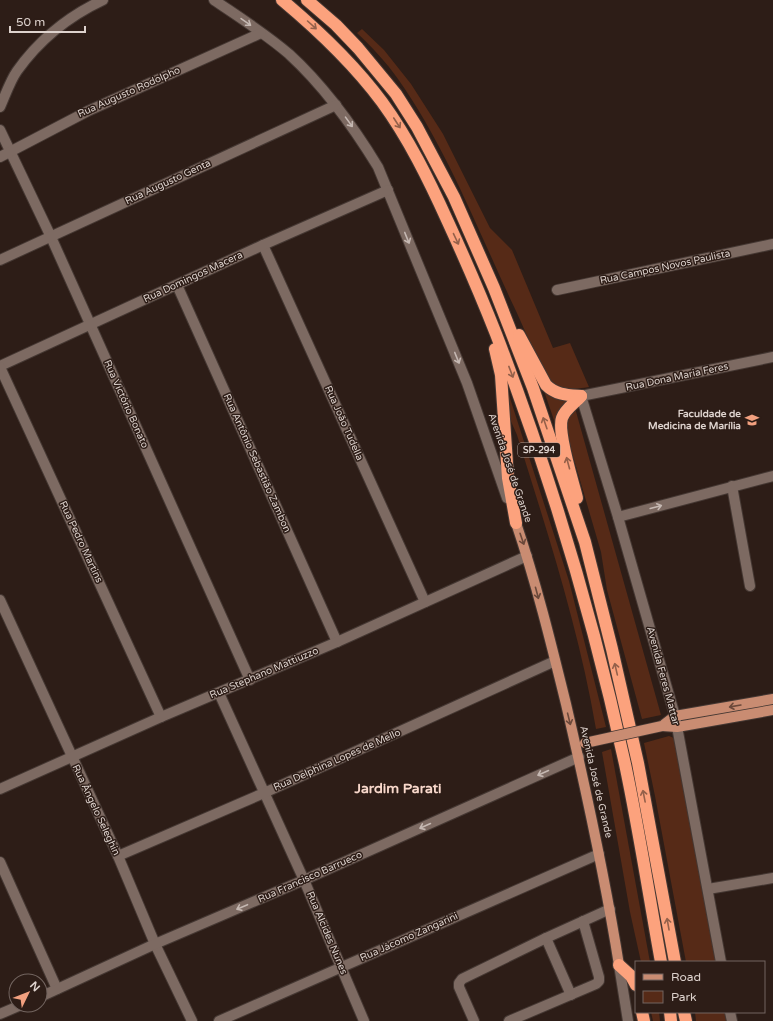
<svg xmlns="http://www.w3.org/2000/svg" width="773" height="1021" font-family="'Varela Round',sans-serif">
	<rect width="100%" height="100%" fill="#2d1d17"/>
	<!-- green -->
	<g fill="#562a17">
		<path d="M362,29L384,50L411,84L443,134L490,228L512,250L553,348L570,343L589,387C575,389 562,392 551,382C537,360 527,335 516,311C479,233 448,150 398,79C386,62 372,47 357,33Z"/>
		<polygon points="543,388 572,399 557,429"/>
		<path d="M506,392H508L569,581L606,727L596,729C579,629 547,531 517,435L510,419Z"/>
		<path d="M575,408L661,715L642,719L607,590L601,552L566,432C566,422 568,414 575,408Z"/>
		<polygon points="669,736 674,738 676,741 717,962 686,962 655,796 644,743"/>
		<polygon points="611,749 650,962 641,962 630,912 602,752"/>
		<polygon points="651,1012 659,1012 660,1021 653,1021"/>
		<polygon points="695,1012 725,1012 726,1021 696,1021"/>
	</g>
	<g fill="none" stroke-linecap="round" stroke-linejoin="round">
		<defs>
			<g id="minor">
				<path d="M214,0C239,17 266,34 289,54C325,87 353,126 378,167L467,383L507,498"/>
				<path d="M0,107C5,96 10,81 17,71C39,40 69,16 103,0"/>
				<polyline points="0,130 51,237 250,680"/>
				<polyline points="0,157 88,111 261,33"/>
				<polyline points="263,245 425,602"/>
				<polyline points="0,260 336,105"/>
				<polyline points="177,285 337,642"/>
				<polyline points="557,290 773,244"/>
				<polyline points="0,366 263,245 388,190"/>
				<polyline points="0,367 161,717"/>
				<polyline points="732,486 750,586"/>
				<polyline points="618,517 773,476"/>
				<polyline points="0,600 118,856 155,944 192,1021"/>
				<polyline points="219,693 304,880 364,1021"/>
				<polyline points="0,789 161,717 337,642 527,556"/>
				<polyline points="118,856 264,793 555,661"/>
				<polyline points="0,862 57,989"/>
				<polyline points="708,889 773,878"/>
				<polyline points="546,938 571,995"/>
				<polyline points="721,962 675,716 618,517 581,396 773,357"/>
				<polyline points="619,965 628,1021"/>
				<polyline points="40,997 155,944 304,880 579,757"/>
				<polyline points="730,1012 732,1021"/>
				<polyline points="0,1014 21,1005"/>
				<polyline points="219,1021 599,854"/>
				<polyline points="474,1021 459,987 459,983 462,979 546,938 610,909"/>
				<polyline points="509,1021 596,984 599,981 599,977 583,921"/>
			</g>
			<g id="major">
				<path d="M516,523C536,582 551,643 566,704C586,790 605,877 619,965"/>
				<polyline points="662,726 675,716 773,699"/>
				<polyline points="662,726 677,727 773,710"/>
			</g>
			<g id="highway">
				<path d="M282,0C319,31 353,63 382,102C409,139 429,180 448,222C465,259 481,296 496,334C550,474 593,617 625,764C639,830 649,896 661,962"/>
				<polyline points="307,0 336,25 358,48 396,94 417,127 454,197 494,288 533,388 585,542 612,649 638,763 675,962"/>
				<path d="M519,335L546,385C556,395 567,395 581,396"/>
				<polyline points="495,349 501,375 508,478 516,523"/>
				<path d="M577,498C573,481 557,433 562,418C565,409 575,403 581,396"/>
				<polyline points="619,965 631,976 636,985"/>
				<polyline points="642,1012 644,1021"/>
				<polyline points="670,1012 671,1021"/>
				<polyline points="684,1012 686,1021"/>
			</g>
		</defs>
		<!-- minor casing -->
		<use href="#minor" stroke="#453833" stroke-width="12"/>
		<!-- major casing -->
		<use href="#major" stroke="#453833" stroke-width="12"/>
		<!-- highway casing -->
		<use href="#highway" stroke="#453833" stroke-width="14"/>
		<!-- minor -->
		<use href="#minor" stroke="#7d6a62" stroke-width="10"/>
		<!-- major -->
		<use href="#major" stroke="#c98c72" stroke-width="10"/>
		<!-- highway -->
		<use href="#highway" stroke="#fca27d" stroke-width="12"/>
		<defs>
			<polyline id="major-bridge" points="585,743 662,726"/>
		</defs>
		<!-- major-bridge casing -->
		<use href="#major-bridge" stroke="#453833" stroke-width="12" stroke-linecap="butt"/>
		<!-- major-bridge -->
		<use href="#major-bridge" stroke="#c98c72" stroke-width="10"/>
	</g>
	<!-- one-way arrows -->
	<defs><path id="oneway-shaft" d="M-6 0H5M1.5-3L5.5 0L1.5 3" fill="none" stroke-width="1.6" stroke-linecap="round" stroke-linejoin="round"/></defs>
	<g stroke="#c5b8b2">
		<use href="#oneway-shaft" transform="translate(246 22) rotate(35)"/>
		<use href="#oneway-shaft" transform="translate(349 122) rotate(54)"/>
		<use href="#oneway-shaft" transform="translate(407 238) rotate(68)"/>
		<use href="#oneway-shaft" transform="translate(457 358) rotate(68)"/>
		<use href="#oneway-shaft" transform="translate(656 507) rotate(-15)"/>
		<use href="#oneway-shaft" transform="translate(543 773) rotate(156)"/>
		<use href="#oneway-shaft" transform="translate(425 826) rotate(156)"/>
		<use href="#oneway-shaft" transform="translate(242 907) rotate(157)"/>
	</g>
	<g stroke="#94604a">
		<use href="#oneway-shaft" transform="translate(312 25) rotate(42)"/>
		<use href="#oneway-shaft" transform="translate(397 123) rotate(57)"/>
		<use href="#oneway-shaft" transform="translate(456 239) rotate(65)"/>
		<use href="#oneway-shaft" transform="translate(511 372) rotate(69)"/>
		<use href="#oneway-shaft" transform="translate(545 423) rotate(-109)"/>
		<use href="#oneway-shaft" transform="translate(568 463) rotate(-105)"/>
		<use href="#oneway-shaft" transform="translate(616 669) rotate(-103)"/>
		<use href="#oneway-shaft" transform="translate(644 796) rotate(-101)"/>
		<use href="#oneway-shaft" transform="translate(668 924) rotate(-100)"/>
	</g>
	<g stroke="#6b493b">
		<use href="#oneway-shaft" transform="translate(522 539) rotate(71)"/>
		<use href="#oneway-shaft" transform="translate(537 593) rotate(75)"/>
		<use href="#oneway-shaft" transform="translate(735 706) rotate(170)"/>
		<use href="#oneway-shaft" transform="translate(569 719) rotate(76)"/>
	</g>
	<!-- icons -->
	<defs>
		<symbol id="school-bare" viewBox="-9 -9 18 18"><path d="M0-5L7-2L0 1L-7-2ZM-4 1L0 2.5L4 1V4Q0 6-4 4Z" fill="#f2a07f" stroke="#2d1d17" stroke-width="2.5" paint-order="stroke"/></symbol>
	</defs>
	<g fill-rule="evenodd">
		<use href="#school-bare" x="742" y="410" width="20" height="20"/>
	</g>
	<g text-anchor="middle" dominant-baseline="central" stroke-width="3" stroke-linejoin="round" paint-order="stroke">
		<!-- shield labels -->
		<rect fill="#2d1d17" stroke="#a89c96" stroke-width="1" x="518" y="443" width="42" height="14" rx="3"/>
		<g font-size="9" font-weight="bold" fill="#ddd2cd">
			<text x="539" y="450">SP-294</text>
		</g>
		<!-- street labels -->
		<g font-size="10" fill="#ddd2cd" stroke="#2d1d17">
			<text transform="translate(129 92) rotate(-24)">Rua Augusto Rodolpho</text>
			<text transform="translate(168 182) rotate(-25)">Rua Augusto Genta</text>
			<text transform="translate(665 267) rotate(-12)">Rua Campos Novos Paulista</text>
			<text transform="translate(193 277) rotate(-25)">Rua Domingos Macera</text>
			<text transform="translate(677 377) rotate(-12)">Rua Dona Maria Feres</text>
			<text transform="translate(126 404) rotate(66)">Rua Victório Bonato</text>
			<text transform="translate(344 423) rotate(66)">Rua João Tudella</text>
			<text transform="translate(257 463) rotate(66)">Rua Antônio Sebastião Zambon</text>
			<text transform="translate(510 468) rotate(71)">Avenida José de Grande</text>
			<text transform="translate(81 542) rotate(65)">Rua Pedro Martins</text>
			<text transform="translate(264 673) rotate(-23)">Rua Stephano Mattiuzzo</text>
			<text transform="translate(663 676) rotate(75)">Avenida Feres Mattar</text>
			<text transform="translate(337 760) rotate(-24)">Rua Delphina Lopes de Mello</text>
			<text transform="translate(596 782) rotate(77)">Avenida José de Grande</text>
			<text transform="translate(96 810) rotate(65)">Rua Ângelo Seleghin</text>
			<text transform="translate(310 877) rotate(-24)">Rua Francisco Barrueco</text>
			<text transform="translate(327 933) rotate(67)">Rua Alcides Nunes</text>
			<text transform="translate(409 937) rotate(-24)">Rua Jácomo Zangarini</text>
		</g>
		<!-- poi labels -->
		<g font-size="10" font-weight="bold" fill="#ddd2cd" stroke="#2d1d17" text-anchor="end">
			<text x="741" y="414">Faculdade de<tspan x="741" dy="12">Medicina de Marília</tspan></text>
		</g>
		<!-- district labels -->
		<g font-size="14" font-weight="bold" fill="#f8d8cb" stroke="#2d1d17">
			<text x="398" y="788">Jardim Parati</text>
		</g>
	</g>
	<!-- legend -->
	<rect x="635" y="961" width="130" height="52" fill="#2d1d17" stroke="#736560"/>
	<rect x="643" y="974" width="20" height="6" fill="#c98c72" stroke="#736560"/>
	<text x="671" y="981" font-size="12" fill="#ddd2cd">Road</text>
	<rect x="643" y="991" width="20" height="12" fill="#562a17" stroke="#736560"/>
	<text x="671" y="1001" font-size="12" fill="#ddd2cd">Park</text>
	<!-- north arrow -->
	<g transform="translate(28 993) rotate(47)"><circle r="19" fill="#2d1d17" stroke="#736560"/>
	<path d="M0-3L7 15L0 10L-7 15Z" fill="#f2a07f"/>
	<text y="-6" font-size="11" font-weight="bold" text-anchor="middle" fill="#ddd2cd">N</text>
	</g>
	<!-- scale -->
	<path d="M10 26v6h75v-6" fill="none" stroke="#ddd2cd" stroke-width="2"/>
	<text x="16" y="26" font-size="12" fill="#ddd2cd" stroke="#2d1d17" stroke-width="3" paint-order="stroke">50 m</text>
</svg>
